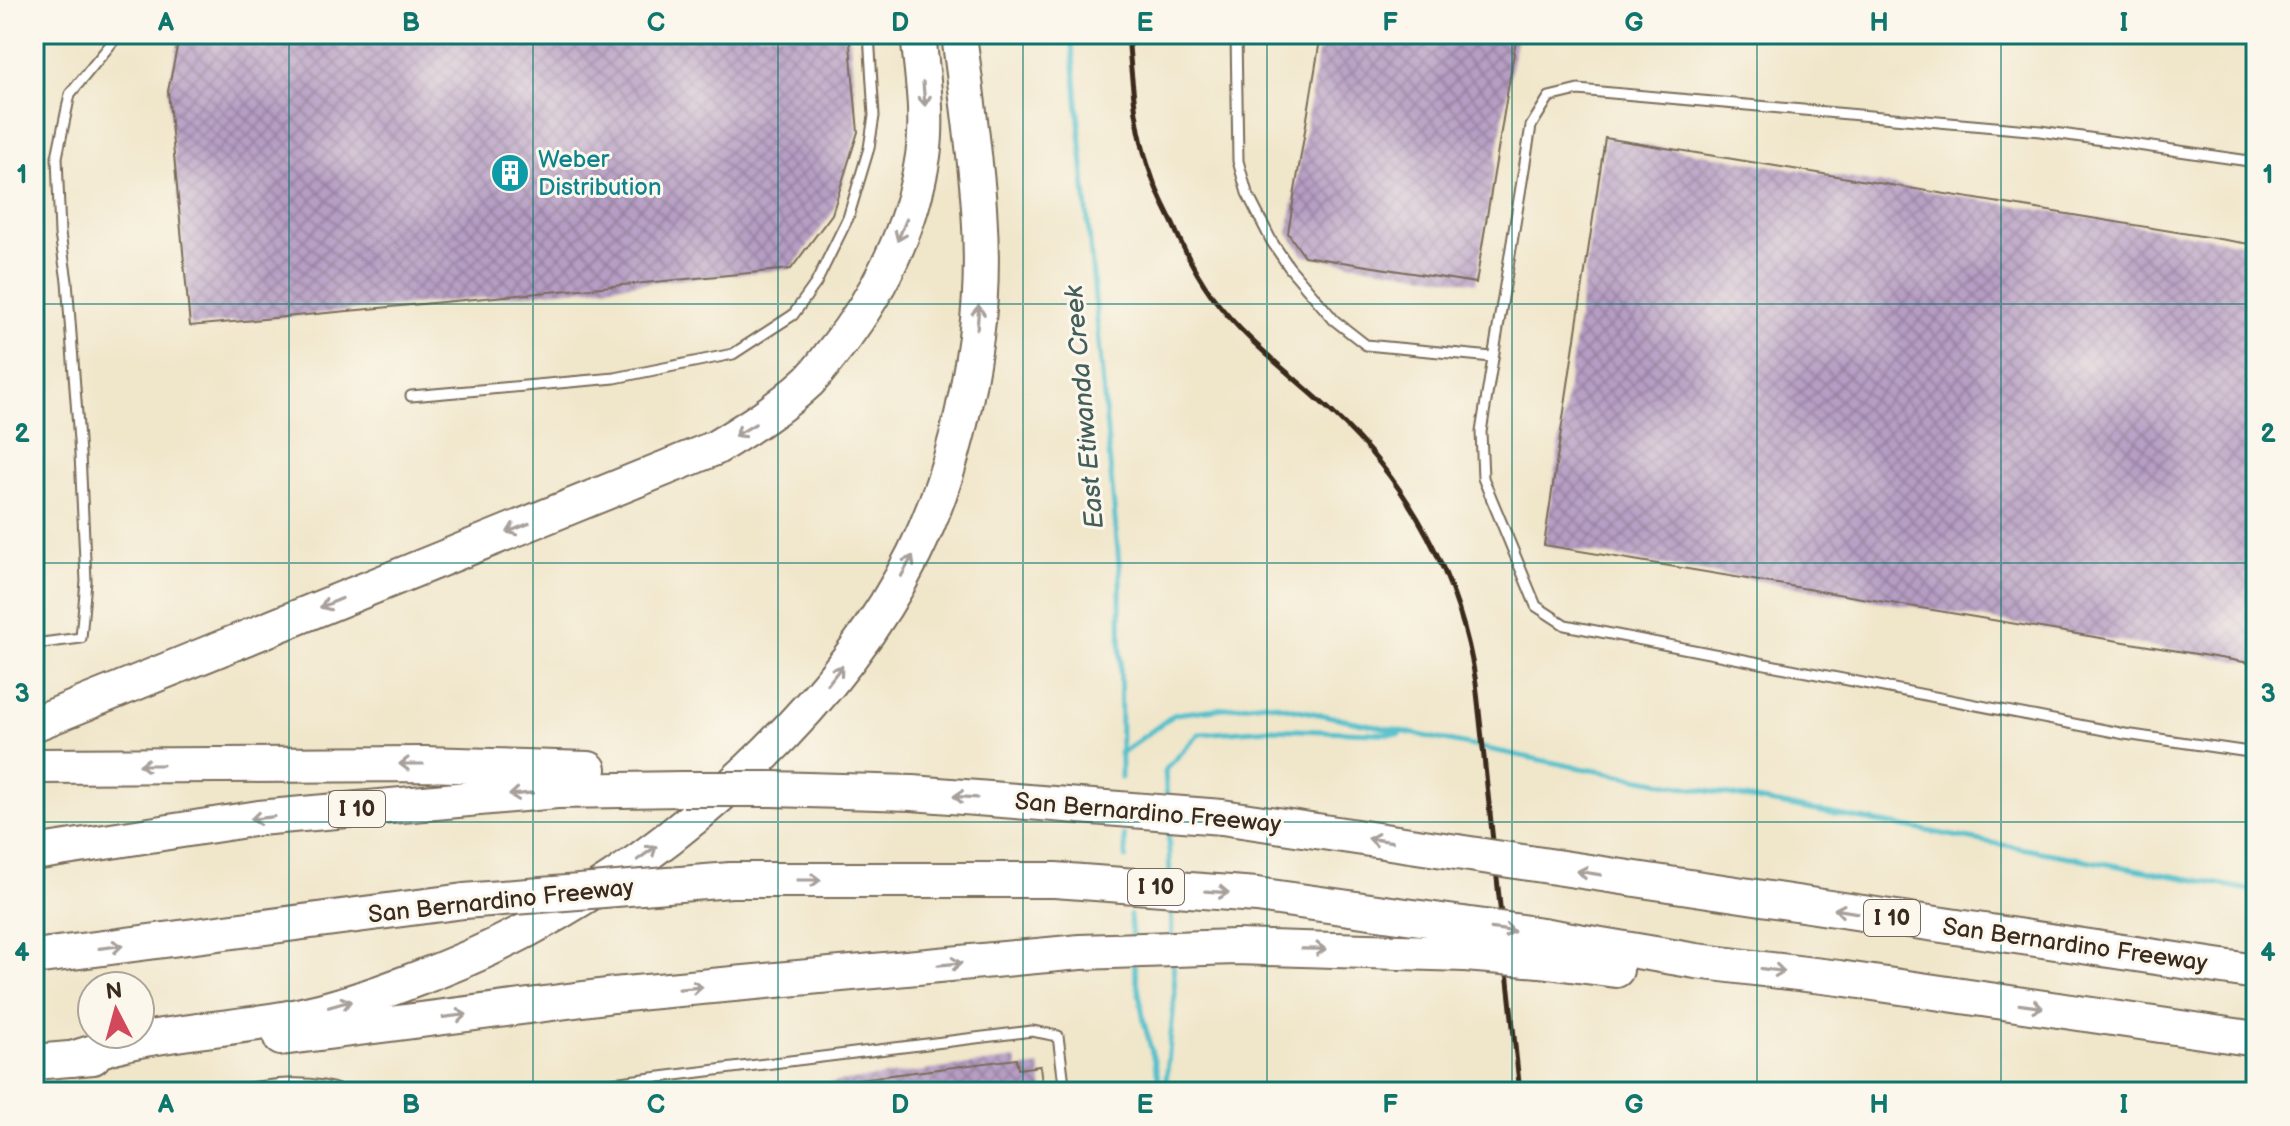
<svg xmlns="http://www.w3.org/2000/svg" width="2290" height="1126" font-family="'Balsamiq Sans',sans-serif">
	<defs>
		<pattern id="building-cross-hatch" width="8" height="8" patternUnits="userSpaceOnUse" patternTransform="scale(2)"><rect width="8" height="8" fill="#b69dc4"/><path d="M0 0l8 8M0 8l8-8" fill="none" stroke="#95809f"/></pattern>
	</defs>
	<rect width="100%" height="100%" fill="#fbf7ec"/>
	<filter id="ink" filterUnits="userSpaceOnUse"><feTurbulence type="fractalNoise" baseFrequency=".0125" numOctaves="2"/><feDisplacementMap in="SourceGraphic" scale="16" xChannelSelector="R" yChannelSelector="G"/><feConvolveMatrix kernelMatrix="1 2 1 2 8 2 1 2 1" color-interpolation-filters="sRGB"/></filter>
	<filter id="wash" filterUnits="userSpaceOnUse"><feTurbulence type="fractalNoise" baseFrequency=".006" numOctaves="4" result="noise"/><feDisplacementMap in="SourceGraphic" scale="32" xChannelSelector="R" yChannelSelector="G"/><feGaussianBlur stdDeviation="1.8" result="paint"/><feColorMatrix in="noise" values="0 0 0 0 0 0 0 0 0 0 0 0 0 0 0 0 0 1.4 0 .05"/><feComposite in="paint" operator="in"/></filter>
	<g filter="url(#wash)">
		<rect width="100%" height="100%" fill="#f0e6ca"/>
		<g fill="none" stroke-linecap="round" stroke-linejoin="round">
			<!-- stream -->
			<g stroke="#52bfcb" stroke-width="5">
				<polyline points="1071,34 1120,574 1121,778"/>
				<polyline points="1120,754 1175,714 1265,703 1570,766 2256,891"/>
				<polyline points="1167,802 1165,770 1199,734 1270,729 1399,734"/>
				<polyline points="1168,824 1170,878"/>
				<polyline points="1124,835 1126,858"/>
				<polyline points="1171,900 1172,938"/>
				<polyline points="1130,915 1132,936"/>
				<polyline points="1134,964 1144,1022 1162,1092"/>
				<polyline points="1165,1092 1175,994 1173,960"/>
			</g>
		</g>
		<g id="blocks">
			<!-- building -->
			<g fill="url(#building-cross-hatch)">
				<polygon points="221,34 849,34 858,132 832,214 791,269 190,326 168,91 179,38"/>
				<polygon points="1321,34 1517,34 1476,283 1304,256 1288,233"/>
				<polygon points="1605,138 2256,245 2256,664 1544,545"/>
				<polygon points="1016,1059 1018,1069 1040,1066 1043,1092 829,1092 829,1083"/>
			</g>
		</g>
	</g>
	<g filter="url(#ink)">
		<use href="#blocks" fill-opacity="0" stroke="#7a6c5a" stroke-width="2"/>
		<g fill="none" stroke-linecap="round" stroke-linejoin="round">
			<defs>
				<g id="lane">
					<polyline points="1236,34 1238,161 1247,193 1272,242 1289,267 1334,320 1366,345 1492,357"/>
					<polyline points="2256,162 2040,131 1578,90 1549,97 1531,126 1481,432 1483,478 1536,606 1565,625 2125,734 2256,753"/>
					<polyline points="411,396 615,378 733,354 793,315 816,283 848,218 869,148 874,116 869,34"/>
					<polyline points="34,644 81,638 86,581 80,454 67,281 60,234 57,157 70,94 119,34"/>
					<path d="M221,1092C260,1087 306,1076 344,1092"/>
					<polyline points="539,1092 1032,1031 1058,1036 1065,1092"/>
				</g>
				<g id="highway">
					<path d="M34,724L715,448C748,428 780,408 809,381C817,373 825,362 832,353C878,297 912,228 923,156C929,116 922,74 918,34"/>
					<polyline points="34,766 424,764 589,769"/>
					<polyline points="772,789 912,793 1222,817 1457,852"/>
					<polyline points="34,853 259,818 557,791 683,789"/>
					<polyline points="1529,863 2256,972"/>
					<polyline points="731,880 1055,880 1257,895 1463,924"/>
					<polyline points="1542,935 1696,961 1839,978 2256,1039"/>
					<polyline points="34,957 464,901"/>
					<polyline points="1540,960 1616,970"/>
					<polyline points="281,1038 614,995 1080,952 1236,947 1465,954"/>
					<path d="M72,1059C94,1052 117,1044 139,1040C191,1030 243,1027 294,1017C331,1009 370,997 406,983C447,968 489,950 527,930C677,850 838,708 914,554C947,487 966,411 976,337C990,237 971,134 959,34"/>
					<polyline points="34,1062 93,1057"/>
				</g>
			</defs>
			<!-- lane casing -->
			<use href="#lane" stroke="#7a6c5a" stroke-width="13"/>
			<!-- highway casing -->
			<use href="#highway" stroke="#7a6c5a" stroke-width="38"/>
			<!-- lane -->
			<use href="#lane" stroke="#fff" stroke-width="9"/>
			<!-- highway -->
			<use href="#highway" stroke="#fff" stroke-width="34"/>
			<!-- rail -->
			<path stroke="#3b2a1e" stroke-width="5" d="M1128,34C1132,82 1135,132 1152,177C1157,193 1165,207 1172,222C1183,248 1195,273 1212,296C1246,342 1293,375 1334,414C1411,486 1460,579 1476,683L1520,1092"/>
			<defs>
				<g id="highway-bridge">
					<polyline points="683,789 772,789"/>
					<polyline points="1457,852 1529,863"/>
					<polyline points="464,901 731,880"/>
					<polyline points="1463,924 1542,935"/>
					<polyline points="1465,954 1540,960"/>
				</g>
			</defs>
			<!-- highway-bridge casing -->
			<use href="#highway-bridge" stroke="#7a6c5a" stroke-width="38" stroke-linecap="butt"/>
			<!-- highway-bridge -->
			<use href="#highway-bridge" stroke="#fff" stroke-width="34"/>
		</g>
		<!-- one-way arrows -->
		<defs><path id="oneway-shaft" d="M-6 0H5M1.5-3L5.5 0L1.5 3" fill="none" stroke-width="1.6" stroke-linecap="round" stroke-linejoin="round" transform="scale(2)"/></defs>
		<g stroke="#a79f9a">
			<use href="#oneway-shaft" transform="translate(924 94) rotate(85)"/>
			<use href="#oneway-shaft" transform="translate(902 230) rotate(113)"/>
			<use href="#oneway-shaft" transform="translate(978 317) rotate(-86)"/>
			<use href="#oneway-shaft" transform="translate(745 430) rotate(149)"/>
			<use href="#oneway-shaft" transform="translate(518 528) rotate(158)"/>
			<use href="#oneway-shaft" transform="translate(907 566) rotate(-61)"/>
			<use href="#oneway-shaft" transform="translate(331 603) rotate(158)"/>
			<use href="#oneway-shaft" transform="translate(835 675) rotate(-52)"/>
			<use href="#oneway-shaft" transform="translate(411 764) rotate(180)"/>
			<use href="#oneway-shaft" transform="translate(151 765) rotate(180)"/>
			<use href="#oneway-shaft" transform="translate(521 794) rotate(175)"/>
			<use href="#oneway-shaft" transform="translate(965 797) rotate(-176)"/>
			<use href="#oneway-shaft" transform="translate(262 818) rotate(173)"/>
			<use href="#oneway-shaft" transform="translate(1380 840) rotate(-172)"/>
			<use href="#oneway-shaft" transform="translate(647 853) rotate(-36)"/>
			<use href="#oneway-shaft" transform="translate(1589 873) rotate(-171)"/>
			<use href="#oneway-shaft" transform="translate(809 880)"/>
			<use href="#oneway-shaft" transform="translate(1217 892) rotate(4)"/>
			<use href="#oneway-shaft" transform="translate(1846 911) rotate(-171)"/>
			<use href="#oneway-shaft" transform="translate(1503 930) rotate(8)"/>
			<use href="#oneway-shaft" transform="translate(111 947) rotate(-7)"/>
			<use href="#oneway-shaft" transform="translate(1314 949) rotate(1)"/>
			<use href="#oneway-shaft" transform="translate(950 964) rotate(-5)"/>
			<use href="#oneway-shaft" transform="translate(1773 970) rotate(7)"/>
			<use href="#oneway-shaft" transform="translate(691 988) rotate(-5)"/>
			<use href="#oneway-shaft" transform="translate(340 1004) rotate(-16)"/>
			<use href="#oneway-shaft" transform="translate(2031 1006) rotate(8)"/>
			<use href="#oneway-shaft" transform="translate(455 1016) rotate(-7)"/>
		</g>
	</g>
	<!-- grid -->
	<path fill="none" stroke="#0f766e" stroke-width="2" stroke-opacity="0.55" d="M289,34V1092M533,34V1092M778,34V1092M1023,34V1092M1267,34V1092M1512,34V1092M1757,34V1092M2001,34V1092M34,304H2256M34,563H2256M34,822H2256"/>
	<!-- icons -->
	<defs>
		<symbol id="building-disc" viewBox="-11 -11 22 22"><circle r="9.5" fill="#0f9aa8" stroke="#fbf7ec"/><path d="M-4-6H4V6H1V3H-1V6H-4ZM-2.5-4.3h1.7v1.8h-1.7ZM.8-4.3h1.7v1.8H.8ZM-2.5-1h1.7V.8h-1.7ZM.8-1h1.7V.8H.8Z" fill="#fff"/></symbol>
	</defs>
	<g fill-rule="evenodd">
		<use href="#building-disc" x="488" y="151" width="44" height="44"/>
	</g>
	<g text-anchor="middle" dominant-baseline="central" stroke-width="6" stroke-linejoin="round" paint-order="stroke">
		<!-- shield labels -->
		<g fill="#fbf7ec" stroke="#75685c" stroke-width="2">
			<rect x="329" y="791" width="56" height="36" rx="6"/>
			<rect x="1128" y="869" width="56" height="36" rx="6"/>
			<rect x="1864" y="900" width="56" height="36" rx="6"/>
		</g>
		<g font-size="22" font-weight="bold" fill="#3b2a1e">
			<text x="357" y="809">I 10</text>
			<text x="1156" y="887">I 10</text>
			<text x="1892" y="918">I 10</text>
		</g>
		<!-- culture labels -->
		<g font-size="24" fill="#0d838f" stroke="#fbf7ec" text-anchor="start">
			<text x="538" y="159">Weber<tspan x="538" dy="28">Distribution</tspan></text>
		</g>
		<!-- street labels -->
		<g font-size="24" fill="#3b2a1e" stroke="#fbf7ec">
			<text transform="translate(1148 813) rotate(5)">San Bernardino Freeway</text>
			<text transform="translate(501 901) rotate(-6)">San Bernardino Freeway</text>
			<text transform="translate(2075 945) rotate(8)">San Bernardino Freeway</text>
		</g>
		<!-- water labels -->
		<g font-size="26" font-style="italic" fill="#435e5b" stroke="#fbf7ec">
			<text transform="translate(1085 407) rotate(-95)">East Etiwanda Creek</text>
		</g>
	</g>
	<!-- margin -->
	<rect width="2290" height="1126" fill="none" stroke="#fbf7ec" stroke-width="88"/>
	<!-- north arrow -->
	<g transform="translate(116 1010) rotate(354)"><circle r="38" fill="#fbf7ec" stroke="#aea59a" stroke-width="2"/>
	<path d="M0-6L14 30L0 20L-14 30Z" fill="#d1495b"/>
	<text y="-12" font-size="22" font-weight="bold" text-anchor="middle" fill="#3b2a1e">N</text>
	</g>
	<rect x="44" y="44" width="2202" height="1038" fill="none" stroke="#0f766e" stroke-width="3"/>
	<g font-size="26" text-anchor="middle" font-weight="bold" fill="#0f766e">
		<text x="166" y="31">A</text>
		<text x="411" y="31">B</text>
		<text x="656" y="31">C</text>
		<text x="900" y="31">D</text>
		<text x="1145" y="31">E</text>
		<text x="1390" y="31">F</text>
		<text x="1634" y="31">G</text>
		<text x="1879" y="31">H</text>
		<text x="2124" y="31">I</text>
		<text x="22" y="183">1</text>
		<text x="2268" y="183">1</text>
		<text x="22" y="442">2</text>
		<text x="2268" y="442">2</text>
		<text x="22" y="702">3</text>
		<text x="2268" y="702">3</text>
		<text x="22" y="961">4</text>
		<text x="2268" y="961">4</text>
		<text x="166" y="1113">A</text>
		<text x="411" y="1113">B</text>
		<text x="656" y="1113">C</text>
		<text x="900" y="1113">D</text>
		<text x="1145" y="1113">E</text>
		<text x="1390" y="1113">F</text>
		<text x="1634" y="1113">G</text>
		<text x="1879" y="1113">H</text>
		<text x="2124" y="1113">I</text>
	</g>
</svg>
